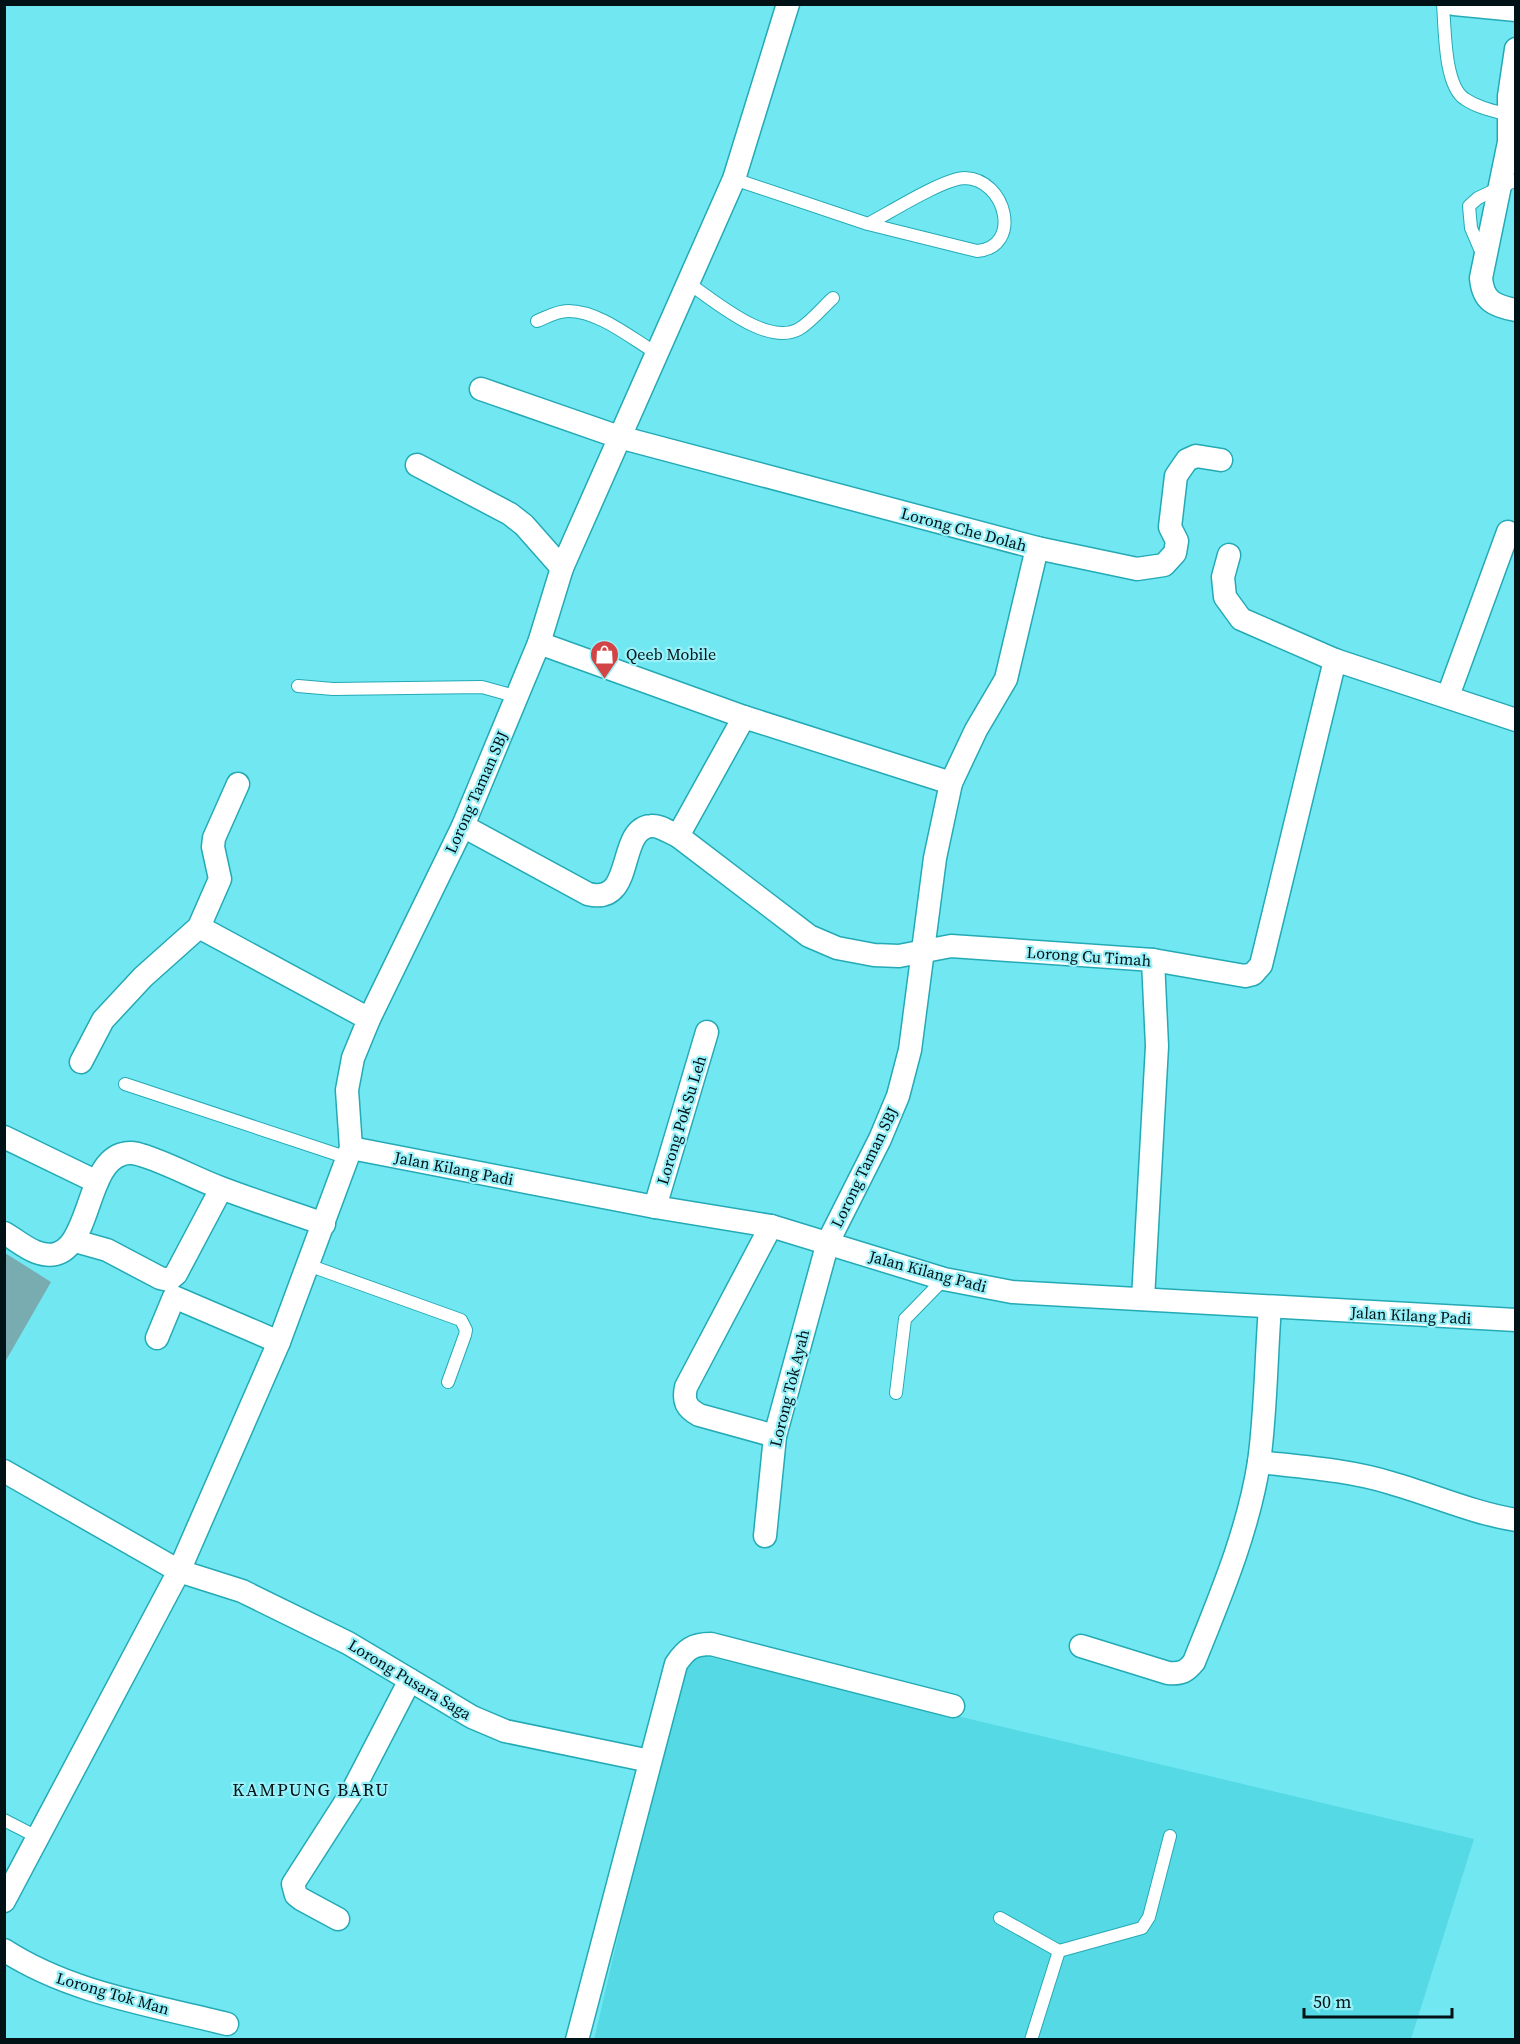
<svg xmlns="http://www.w3.org/2000/svg" width="1520" height="2044" font-family="'Source Serif 4',serif">
	<rect width="100%" height="100%" fill="#71e7f2"/>
	<!-- built -->
	<polygon fill="#55d9e4" points="684,1651 1474,1839 1411,2039 594,2040"/>
	<!-- green -->
	<polygon fill="#78acb1" points="5,1253 51,1282 5,1362"/>
	<g fill="none" stroke-linecap="round" stroke-linejoin="round">
		<defs>
			<g id="lane">
				<path d="M1443,4C1445,28 1444,86 1465,99C1478,108 1494,111 1509,115L1511,119"/>
				<path d="M734,179L868,224L977,251C1023,247 1006,179 965,178C944,178 889,213 868,224"/>
				<polyline points="1483,256 1471,228 1469,206 1478,198 1516,180"/>
				<path d="M688,283C714,300 767,347 799,329C811,322 823,307 833,298"/>
				<path d="M537,321C547,317 557,311 568,311C599,311 631,338 656,353"/>
				<polyline points="298,686 333,689 482,687 518,697"/>
				<polyline points="125,1084 348,1158"/>
				<polyline points="308,1265 461,1320 466,1330 465,1335 448,1382"/>
				<polyline points="896,1393 905,1319 944,1279"/>
				<polyline points="4,1820 39,1838"/>
				<polyline points="1000,1918 1059,1951 1142,1928 1149,1917 1170,1836"/>
				<polyline points="1031,2040 1059,1951"/>
			</g>
			<g id="street">
				<polyline points="1454,4 1516,10"/>
				<path d="M1516,49L1509,96V142L1481,278C1483,301 1494,306 1516,310"/>
				<polyline points="481,389 619,437 1037,548 1137,569 1164,565 1175,553 1177,541 1170,527 1176,476 1187,460 1196,456 1221,460"/>
				<polyline points="417,465 510,514 524,525 562,568"/>
				<polyline points="1229,555 1223,577 1225,597 1241,619 1335,660 1516,720"/>
				<polyline points="539,643 744,717 951,783 935,858 910,1050 898,1096 880,1139 828,1242 775,1436 765,1536"/>
				<polyline points="1448,696 1508,532"/>
				<polyline points="951,783 976,730 1006,679 1037,548"/>
				<path d="M463,826L588,894C636,906 616,829 651,826C660,825 670,833 678,836L809,936L837,948L874,955L899,956L951,946L1153,960L1245,976L1253,974L1261,965L1335,660"/>
				<polyline points="678,836 744,717"/>
				<polyline points="199,927 369,1019"/>
				<polyline points="81,1062 103,1020 143,977 199,927 220,879 213,847 214,838 238,784"/>
				<polyline points="4,1137 97,1182"/>
				<polyline points="351,1148 655,1207 771,1226 944,1279 1012,1292 1516,1320"/>
				<polyline points="655,1207 707,1032"/>
				<path d="M771,1226L686,1387C683,1401 686,1408 699,1415L775,1436"/>
				<path d="M4,1233C15,1239 25,1248 36,1252C93,1273 81,1164 123,1154C128,1152 136,1153 141,1155C168,1163 194,1178 221,1188C255,1201 290,1212 324,1224"/>
				<polyline points="75,1241 107,1250 160,1278 169,1280 176,1274 221,1189"/>
				<polyline points="1143,1299 1157,1046 1153,960"/>
				<polyline points="157,1338 174,1297 279,1342"/>
				<path d="M1259,1462C1303,1467 1349,1470 1391,1483C1433,1495 1473,1513 1516,1520"/>
				<polyline points="4,1471 179,1571 242,1591 348,1643 472,1717 505,1731 650,1761"/>
				<path d="M1081,1646L1168,1673C1181,1674 1186,1672 1194,1662C1220,1597 1248,1532 1259,1462C1266,1411 1266,1358 1270,1307"/>
				<polyline points="4,1901 179,1571 279,1342 351,1148 347,1090 353,1058 369,1019 463,826 539,643 562,568 734,179 788,4"/>
				<polyline points="338,1919 301,1899 296,1895 293,1884 352,1792 410,1680"/>
				<path d="M4,1950C70,1993 152,2005 227,2024"/>
				<path d="M577,2040L676,1664C686,1649 693,1644 711,1644L953,1706"/>
			</g>
		</defs>
		<!-- lane casing -->
		<use href="#lane" stroke="#24aab5" stroke-width="14"/>
		<!-- street casing -->
		<use href="#street" stroke="#24aab5" stroke-width="25"/>
		<!-- lane -->
		<use href="#lane" stroke="#fff" stroke-width="12"/>
		<!-- street -->
		<use href="#street" stroke="#fff" stroke-width="22"/>
	</g>
	<!-- icons -->
	<defs>
		<symbol id="shop-pin" viewBox="-11 -11 22 30"><path d="M0 17L-7.5 6A9.5 9.5 0 1 1 7.5 6Z" fill="#d34446" stroke="#98f1f9"/><path d="M-5-2.5h2.3a2.7 3.5 0 0 1 5.4 0H5L5.5 6h-11ZM-1.5-2.5h3a1.5 2.3 0 0 0-3 0Z" fill="#fff"/></symbol>
	</defs>
	<g fill-rule="evenodd">
		<use href="#shop-pin" x="588" y="638" width="33" height="45"/>
	</g>
	<g text-anchor="middle" dominant-baseline="central" stroke-width="4.5" stroke-linejoin="round" paint-order="stroke">
		<!-- street labels -->
		<g font-size="16" fill="#001215" stroke="#98f1f9">
			<text transform="translate(964 529) rotate(15)">Lorong Che Dolah</text>
			<text transform="translate(476 792) rotate(-66)">Lorong Taman SBJ</text>
			<text transform="translate(1089 956) rotate(4)">Lorong Cu Timah</text>
			<text transform="translate(681 1120) rotate(-73)">Lorong Pok Su Leh</text>
			<text transform="translate(864 1167) rotate(-64)">Lorong Taman SBJ</text>
			<text transform="translate(454 1168) rotate(11)">Jalan Kilang Padi</text>
			<text transform="translate(928 1271) rotate(15)">Jalan Kilang Padi</text>
			<text transform="translate(1411 1315) rotate(3)">Jalan Kilang Padi</text>
			<text transform="translate(789 1388) rotate(-76)">Lorong Tok Ayah</text>
			<text transform="translate(410 1679) rotate(31)">Lorong Pusara Saga</text>
			<text transform="translate(113 1993) rotate(16)">Lorong Tok Man</text>
		</g>
		<!-- poi labels -->
		<g font-size="16" fill="#001215" stroke="#98f1f9" text-anchor="start">
			<text x="626" y="654">Qeeb Mobile</text>
		</g>
		<!-- neighbourhood labels -->
		<g font-size="18" letter-spacing="1.5" fill="#001215" stroke="#98f1f9">
			<text x="311" y="1789">KAMPUNG BARU</text>
		</g>
	</g>
	<!-- border -->
	<rect width="1520" height="2044" fill="none" stroke="#001215" stroke-width="12"/>
	<!-- scale -->
	<path d="M1304 2008v9h148v-9" fill="none" stroke="#001215" stroke-width="3"/>
	<text x="1313" y="2008" font-size="18" fill="#001215" stroke="#98f1f9" stroke-width="4.5" paint-order="stroke">50 m</text>
</svg>
